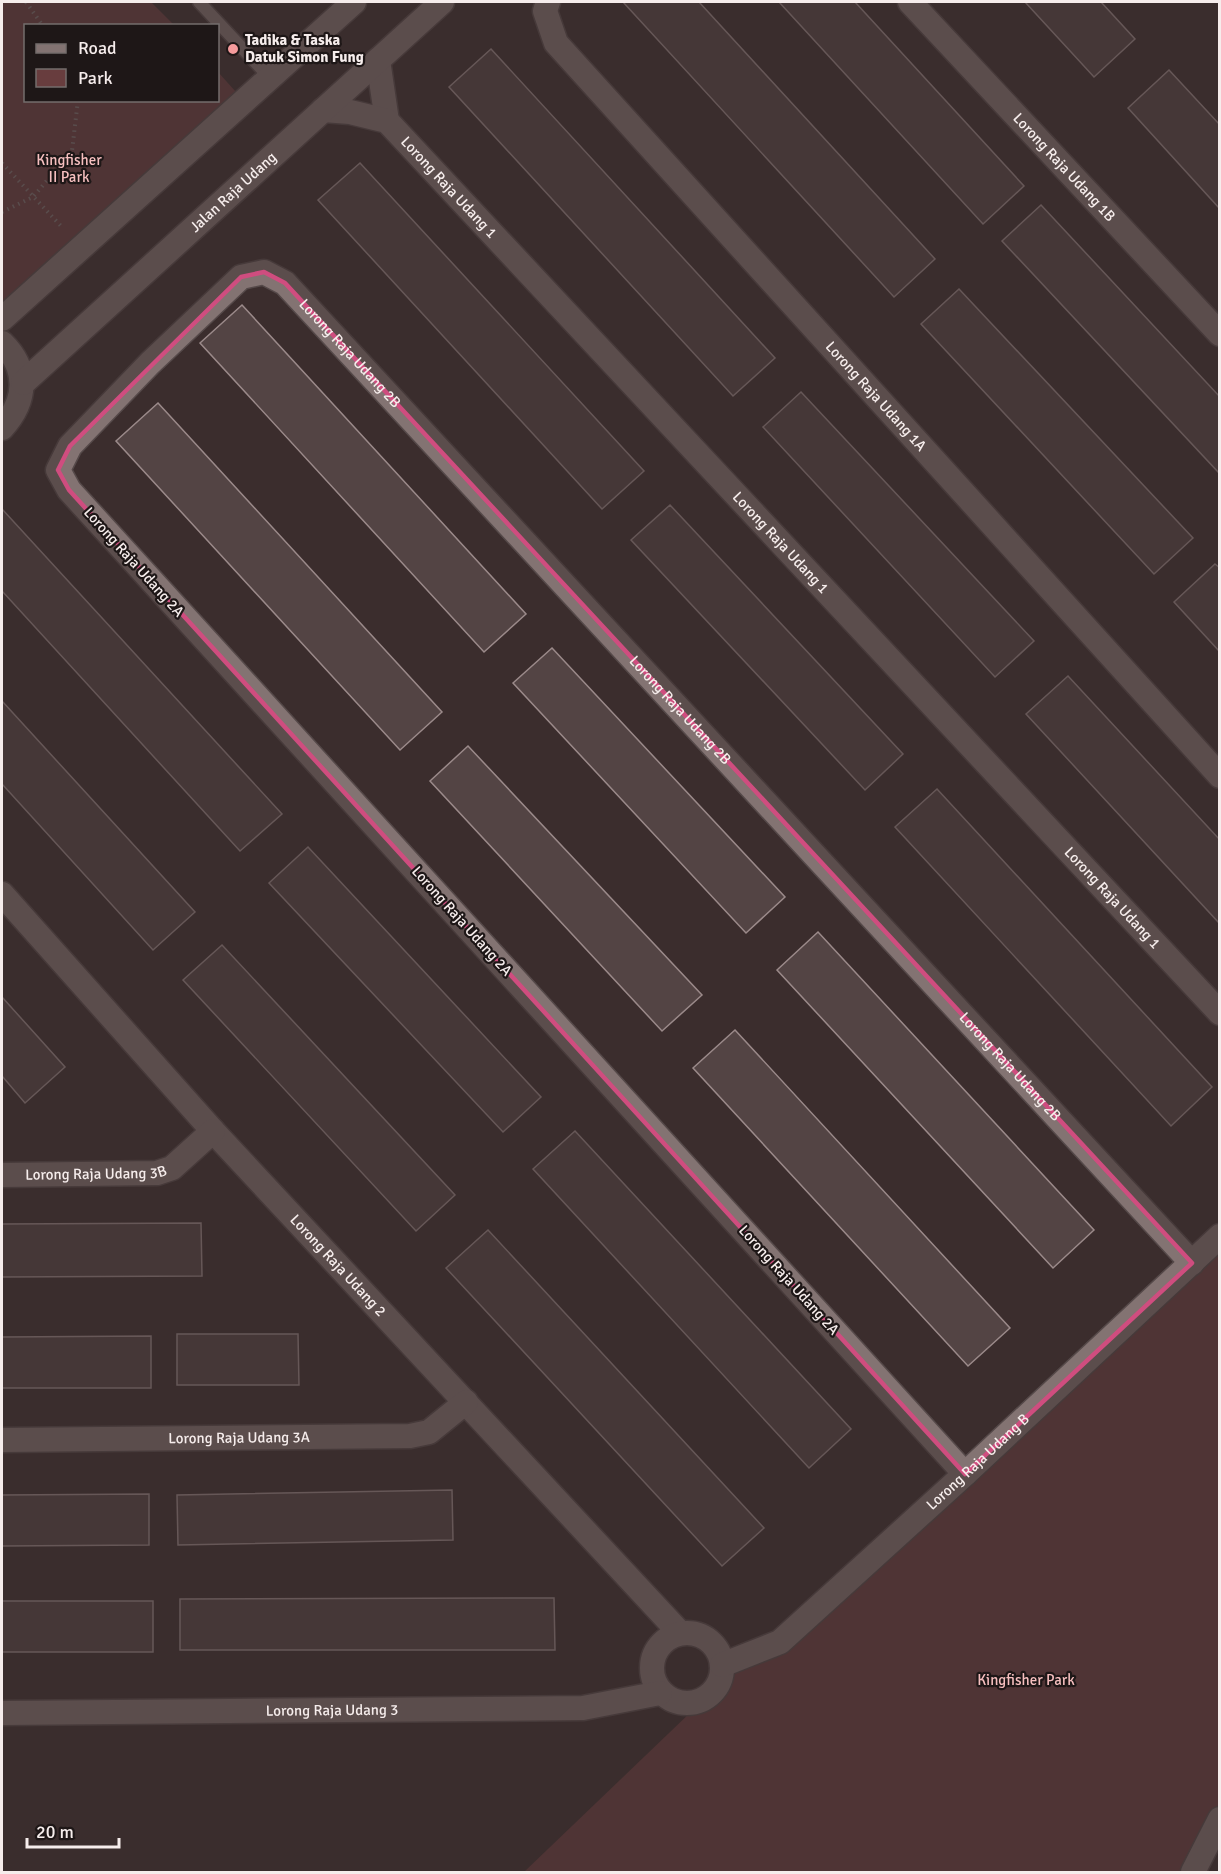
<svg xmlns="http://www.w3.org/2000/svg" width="1221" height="1874" font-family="Signika,sans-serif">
	<rect width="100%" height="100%" fill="#3b2d2d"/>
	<!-- green -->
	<g fill="#683d3e">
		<polygon points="2,2 151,2 174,25 26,26 26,100 218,100 218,72 245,102 2,319"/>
		<polygon points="1219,1236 1220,1819 1193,1872 524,1872 717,1687 722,1665 780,1641"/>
	</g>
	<!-- building -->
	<g fill="#534444" stroke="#9b8a8a" stroke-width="1.5">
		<polygon points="623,2 699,2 935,259 894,297"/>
		<polygon points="779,2 855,2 1024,186 983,224"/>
		<polygon points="1025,2 1101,2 1135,39 1094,77"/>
		<polygon points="491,49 775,358 733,396 449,87"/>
		<polygon points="1169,70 1220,125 1220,209 1128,108"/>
		<polygon points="360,163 644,471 602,509 318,200"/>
		<polygon points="1041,205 1220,397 1220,474 1002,241"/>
		<polygon points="959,289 1193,538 1154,574 921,324"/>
		<polygon points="242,305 526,614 484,652 200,343"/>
		<polygon points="801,392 1034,641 995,677 763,427"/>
		<polygon points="158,403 442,712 400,750 116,441"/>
		<polygon points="670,505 903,754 865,790 631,540"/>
		<polygon points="2,509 282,814 240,851 2,591"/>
		<polygon points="1215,564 1220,568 1220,652 1174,602"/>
		<polygon points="552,648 785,897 746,933 513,683"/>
		<polygon points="1068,676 1220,840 1220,924 1026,714"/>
		<polygon points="2,701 195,912 153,950 2,784"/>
		<polygon points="468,746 702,995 662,1031 430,781"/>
		<polygon points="937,789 1212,1087 1171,1126 895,827"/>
		<polygon points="308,847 541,1097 503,1132 269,883"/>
		<polygon points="818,932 1094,1230 1053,1268 777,970"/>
		<polygon points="222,945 455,1195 416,1231 183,980"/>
		<polygon points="2,997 65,1067 25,1103 2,1076"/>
		<polygon points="735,1030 1010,1328 968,1366 693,1068"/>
		<polygon points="575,1131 851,1429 809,1468 533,1169"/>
		<polygon points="201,1223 202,1276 2,1277 2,1224"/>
		<polygon points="488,1230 764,1528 722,1566 446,1268"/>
		<polygon points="177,1334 298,1334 299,1385 177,1385"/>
		<polygon points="151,1336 151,1388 2,1388 2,1337"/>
		<polygon points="452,1490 453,1540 178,1545 177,1495"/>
		<polygon points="149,1494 149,1545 2,1546 2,1495"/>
		<polygon points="554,1598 555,1650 180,1650 180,1599"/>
		<rect x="2" y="1601" width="151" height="51"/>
	</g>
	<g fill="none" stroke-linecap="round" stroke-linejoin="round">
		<defs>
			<polyline id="lane" points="199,2 271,79"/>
			<g id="street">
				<path id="s1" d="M548,2L545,11L556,43L1220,776"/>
				<path id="s2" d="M910,2L1220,334"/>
				<polyline points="378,60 387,121"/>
				<path id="s3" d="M323,110L350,112L387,121L1220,1013"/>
				<polyline points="2,319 354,2"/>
				<path d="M2,343C29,369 27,401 2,428"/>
				<path id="s4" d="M23,383L442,2"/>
				<path id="s5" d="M2,894L213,1131L680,1633"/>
				<path id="s6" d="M2,1175L157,1173L172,1168L213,1131"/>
				<path id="s7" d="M2,1440L410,1436L429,1432L466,1402"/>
				<path id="s8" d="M965,1474L69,490L58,470L70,446L150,363L241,277L264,272L285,283L1192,1263"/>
				<circle cx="687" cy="1668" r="35"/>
				<path id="s9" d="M722,1665L780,1642L965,1474L1220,1236"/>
				<path id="s10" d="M2,1713L583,1708L660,1693"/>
				<polyline points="1193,1872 1220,1819"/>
			</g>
		</defs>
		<!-- lane casing -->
		<use href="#lane" stroke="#554949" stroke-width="15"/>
		<!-- street casing -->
		<use href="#street" stroke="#554949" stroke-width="27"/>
		<!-- path -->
		<g stroke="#7e7272" stroke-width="4" stroke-dasharray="1.5 4.5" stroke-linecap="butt">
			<polyline points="26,2 43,26"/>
			<polyline points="2,163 61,226"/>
			<polyline points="2,212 33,197 72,151 78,100"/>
		</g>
		<!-- lane -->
		<use href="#lane" stroke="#837372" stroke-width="12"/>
		<!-- street -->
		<use href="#street" stroke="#837372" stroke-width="24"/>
	</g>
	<!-- marked area -->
	<path d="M0 0H1221V1874H0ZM264,272L285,283L1192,1263L965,1474L69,490L58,470L70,446L241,277Z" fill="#3b2d2d" fill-opacity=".55" fill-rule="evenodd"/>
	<path fill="none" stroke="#cf4d7f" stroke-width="4.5" stroke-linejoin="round" d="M264,272L285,283L1192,1263L965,1474L69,490L58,470L70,446L241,277Z"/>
	<!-- markers -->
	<circle fill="#f59b9c" stroke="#1e1717" stroke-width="2" cx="233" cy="49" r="6"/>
	<g text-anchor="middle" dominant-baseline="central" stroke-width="4.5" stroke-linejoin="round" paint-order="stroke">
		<!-- poi labels -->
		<g font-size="15" font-weight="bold" fill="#f6edec" stroke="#1e1717" text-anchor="start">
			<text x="245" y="40">Tadika &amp; Taska<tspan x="245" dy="17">Datuk Simon Fung</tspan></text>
		</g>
		<!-- park labels -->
		<g font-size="15" fill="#f6bfbf" stroke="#1e1717">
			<text x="69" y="160">Kingfisher<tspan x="69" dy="17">II Park</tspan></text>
			<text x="1026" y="1680">Kingfisher Park</text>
		</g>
		<!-- street labels -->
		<g font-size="15" fill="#f6edec" stroke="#1e1717">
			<text stroke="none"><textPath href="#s2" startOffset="226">Lorong Raja Udang 1B</textPath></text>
			<text stroke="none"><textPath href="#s3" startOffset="156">Lorong Raja Udang 1</textPath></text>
			<text stroke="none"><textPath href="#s4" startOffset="284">Jalan Raja Udang</textPath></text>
			<text stroke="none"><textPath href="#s8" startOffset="1764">Lorong Raja Udang 2B</textPath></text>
			<text stroke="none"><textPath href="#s1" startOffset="520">Lorong Raja Udang 1A</textPath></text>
			<text stroke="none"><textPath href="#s3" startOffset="642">Lorong Raja Udang 1</textPath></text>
			<text transform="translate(134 562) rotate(48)">Lorong Raja Udang 2A</text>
			<text stroke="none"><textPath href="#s8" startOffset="2250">Lorong Raja Udang 2B</textPath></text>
			<text stroke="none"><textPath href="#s3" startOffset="1128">Lorong Raja Udang 1</textPath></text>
			<text transform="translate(462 921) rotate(48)">Lorong Raja Udang 2A</text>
			<text stroke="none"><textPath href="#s8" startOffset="2736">Lorong Raja Udang 2B</textPath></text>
			<text stroke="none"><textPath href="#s6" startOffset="94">Lorong Raja Udang 3B</textPath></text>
			<text stroke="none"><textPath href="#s5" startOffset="501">Lorong Raja Udang 2</textPath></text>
			<text transform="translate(789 1280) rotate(48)">Lorong Raja Udang 2A</text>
			<text stroke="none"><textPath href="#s7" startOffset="237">Lorong Raja Udang 3A</textPath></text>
			<text stroke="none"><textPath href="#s9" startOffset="330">Lorong Raja Udang B</textPath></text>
			<text stroke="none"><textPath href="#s10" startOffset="330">Lorong Raja Udang 3</textPath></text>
		</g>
	</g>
	<!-- border -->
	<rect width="1221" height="1874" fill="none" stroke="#f6edec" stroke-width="6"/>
	<!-- legend -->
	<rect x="24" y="24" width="195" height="78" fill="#1e1717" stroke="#746d6c" stroke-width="1.5"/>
	<rect x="36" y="44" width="30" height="9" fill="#837372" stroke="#746d6c" stroke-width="1.5"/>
	<text x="78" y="54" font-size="18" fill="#f6edec">Road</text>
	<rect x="36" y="69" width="30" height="18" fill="#683d3e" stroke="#746d6c" stroke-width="1.5"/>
	<text x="78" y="84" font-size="18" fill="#f6edec">Park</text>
	<!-- scale -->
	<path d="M27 1838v9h92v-9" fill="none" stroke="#f6edec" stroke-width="3"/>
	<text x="36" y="1838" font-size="18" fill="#f6edec" stroke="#1e1717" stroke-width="4.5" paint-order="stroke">20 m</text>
</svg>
